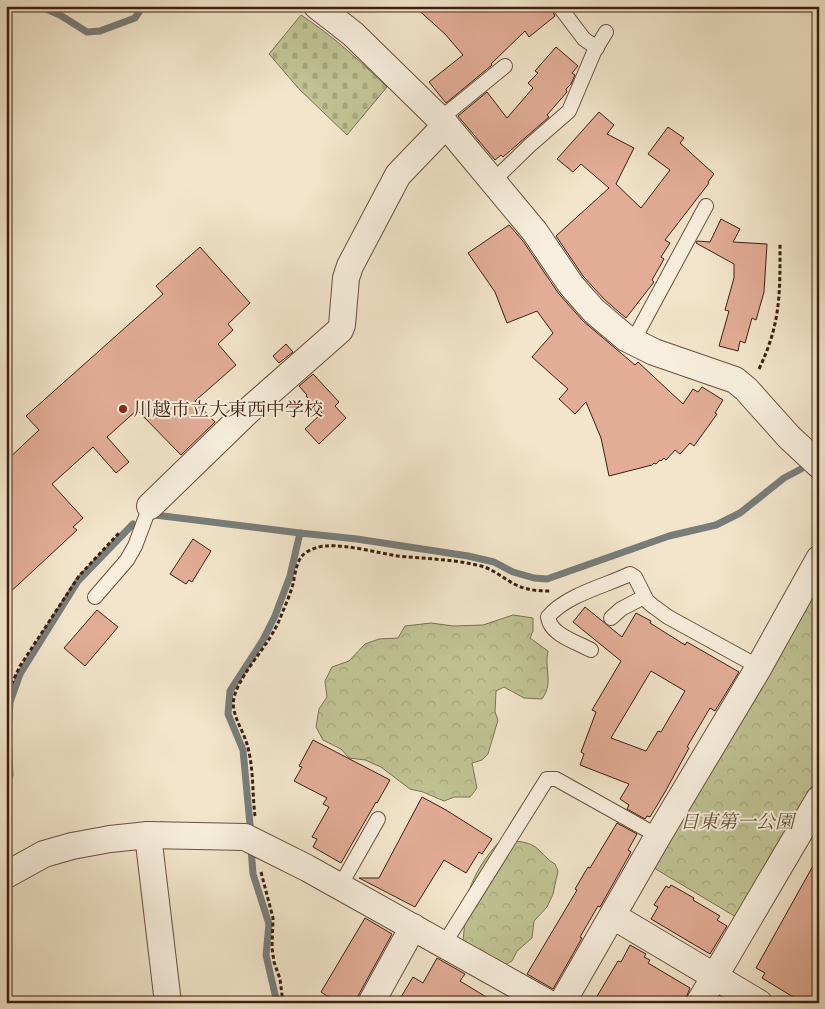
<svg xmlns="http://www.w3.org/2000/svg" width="825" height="1009" font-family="'IM FELL Great Primer','Noto Serif JP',serif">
	<defs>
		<pattern id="forest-crowns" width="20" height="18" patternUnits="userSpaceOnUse" patternTransform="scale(1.25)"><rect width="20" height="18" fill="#c0c393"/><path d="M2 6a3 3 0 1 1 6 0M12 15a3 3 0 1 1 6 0" fill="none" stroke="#a6a77e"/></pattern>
		<pattern id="cemetery-stones" width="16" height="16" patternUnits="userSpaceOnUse" patternTransform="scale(1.25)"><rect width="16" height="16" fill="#c0c393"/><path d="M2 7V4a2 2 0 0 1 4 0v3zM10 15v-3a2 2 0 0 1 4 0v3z" fill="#a6a77e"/></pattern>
	</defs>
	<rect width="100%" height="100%" fill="#f2e5cb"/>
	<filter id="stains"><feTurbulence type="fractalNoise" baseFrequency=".004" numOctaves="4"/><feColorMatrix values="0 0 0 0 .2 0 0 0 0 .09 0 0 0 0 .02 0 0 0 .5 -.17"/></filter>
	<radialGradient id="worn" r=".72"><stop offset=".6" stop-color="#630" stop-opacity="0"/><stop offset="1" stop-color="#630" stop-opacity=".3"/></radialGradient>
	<!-- forest -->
	<g fill="url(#forest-crowns)" stroke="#7e7152">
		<polygon points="819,586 819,776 736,917 654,868"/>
		<path d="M513,615L533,618V631L530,638L548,651C544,670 554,682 542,699L524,698L504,687L496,691L495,712L498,720L488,754L482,760L472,763L477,788L470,797H454L444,801L423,792L410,789L381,767L365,760L349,758L341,749L323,740L316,727L319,709L327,697L325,681L332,667L349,661L365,644L379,639L398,638L405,626L431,623L453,626L483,625Z"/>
		<path d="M500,841C514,841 529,840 539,850C545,856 548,860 555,864L558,871L553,894L547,907L534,921L532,938L517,951L512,961L503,966L463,941C465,927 464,912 467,898C472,877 485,857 500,841Z"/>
	</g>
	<!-- cemetery -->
	<path fill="url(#cemetery-stones)" stroke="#7e7152" d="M301,15C333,36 360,61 387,87L347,135L299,89L269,54Z"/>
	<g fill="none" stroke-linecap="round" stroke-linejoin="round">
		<!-- stream -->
		<g stroke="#787d7a" stroke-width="7">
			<polyline points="39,6 60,15 87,32 100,31 135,18 143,6"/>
			<polyline points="155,515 300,533"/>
			<polyline points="6,781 10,775 8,736 10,702 20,674 78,581 133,524"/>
			<polyline points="251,835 243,750 228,714 230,691 263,640 275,616 290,576 300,533 357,539 468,556 494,562 513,572 534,578 547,579 669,536 716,525 740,513 784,478 801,469"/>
			<polyline points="251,848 253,874 269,924 266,955 277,1003"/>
		</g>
	</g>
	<!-- building -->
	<g fill="#e2ac96" stroke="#3d1f10" fill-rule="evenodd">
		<polygon points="414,6 550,6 555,16 529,37 525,31 491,64 492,65 446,103 429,82 463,55 445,34"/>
		<polygon points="556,47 578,66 572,73 575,75 571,84 566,89 567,92 547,115 549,117 503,157 501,155 495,160 458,116 487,92 507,118 533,88 528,83 538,73 535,71"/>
		<polygon points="599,112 614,125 607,134 634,148 616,184 641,208 670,170 648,154 668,127 684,138 680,143 714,174 708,182 709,183 665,240 670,243 661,257 664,259 652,280 654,282 626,318 605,300 583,276 556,236 609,188 581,164 573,172 557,159"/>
		<polygon points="721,219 740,229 733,242 767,244 764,292 756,320 752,318 745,343 740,341 738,351 719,346 729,311 725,310 734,278 734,264 696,243 697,241 710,242"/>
		<polygon points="509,225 523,241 559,294 583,321 635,365 638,362 683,404 693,389 698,392 702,387 723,400 715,413 717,414 694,446 690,443 680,454 675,450 666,460 664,458 661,461 660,460 656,464 654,463 652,465 609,476 601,438 586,402 575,414 559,399 568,389 532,357 553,333 537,311 507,323 495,292 468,253"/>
		<polygon points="200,247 250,303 228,324 233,330 218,344 236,365 195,401 215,422 181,455 137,410 107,437 129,462 116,473 93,447 52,484 83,518 73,527 77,530 6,596 6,461 39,430 26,416 163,294 156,286"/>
		<polygon points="286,344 293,352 279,363 273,356"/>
		<polygon points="313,374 339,402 335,406 346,418 319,444 305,429 322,413 306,396 307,395 299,386"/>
		<polygon points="193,539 211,551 192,582 189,580 186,584 170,574"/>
		<path d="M585,607L622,637L636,613L651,621L650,623L685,645L687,642L739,672L715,711L710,708L687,747L689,748L665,792L650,817L647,816L645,819L627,809L629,805L620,799L629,784L580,765L584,754L581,752L596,712L592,710L621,661L573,622ZM651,671L685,691L661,732L658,731L646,751L611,738Z"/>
		<polygon points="97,610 118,627 85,666 64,648"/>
		<polygon points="313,740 390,780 377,803 376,802 341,863 313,847 317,839 312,837 329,807 323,804 327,798 294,781 302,767 299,766"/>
		<polygon points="422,797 446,810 492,839 482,854 479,852 466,873 444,860 415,907 359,878 379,878"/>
		<polygon points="617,823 637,834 628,850 631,852 600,907 598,906 580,937 582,938 553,989 527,974 577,890 575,889 588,867 590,868"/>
		<polygon points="819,855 819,1003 803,1003 762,978 765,973 756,968"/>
		<polygon points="671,885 694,898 693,900 720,916 717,920 727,926 710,954 651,919 658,907 654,905 666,886 669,888"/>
		<polygon points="365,918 392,934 358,996 356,1003 338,1003 321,992"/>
		<polygon points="630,945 646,954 644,957 650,960 648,963 690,988 684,1003 593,1003 618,961 621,962"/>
		<polygon points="437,958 465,974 460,981 496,1003 411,1003 401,997 413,977 423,983"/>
	</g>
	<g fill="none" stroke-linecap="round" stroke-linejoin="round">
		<defs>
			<g id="lane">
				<polyline points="559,6 584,39 597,48"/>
				<polyline points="440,119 505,66"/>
				<polyline points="493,181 529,146 569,111 594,52 606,32"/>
				<polyline points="633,341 706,206"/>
				<polyline points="95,597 127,560 135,546 150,506"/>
				<polyline points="611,618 621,609 644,597"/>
				<path d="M591,650C577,642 550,635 548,617C566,595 605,586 630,574L635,577L647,601L653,606L668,617L759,667"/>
				<polyline points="340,886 378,819"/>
				<polyline points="444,944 547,779 556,779 658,836"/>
			</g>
			<g id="street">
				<polyline points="317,6 353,34 446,125 535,232 571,285 594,311 626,338 654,352 735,380 746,389 789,437 819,465"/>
				<polyline points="150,506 248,411 340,330 342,325 346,278 350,266 398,175 446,125"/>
				<polyline points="148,835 168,1003"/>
				<polyline points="6,875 44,854 72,846 110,839 148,835 245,837 307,868 548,1003"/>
				<polyline points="613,916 759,1003"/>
				<polyline points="371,1003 413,927"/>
				<polyline points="562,1003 658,836 759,667 819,559"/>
				<polyline points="699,1003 819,799"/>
			</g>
		</defs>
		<!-- lane casing -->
		<use href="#lane" stroke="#6a503f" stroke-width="16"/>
		<!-- street casing -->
		<use href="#street" stroke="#6a503f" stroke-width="28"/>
		<!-- path -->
		<g stroke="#3d1f10" stroke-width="3" stroke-dasharray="4 2.5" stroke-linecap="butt">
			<path d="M759,369C781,323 780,293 780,243"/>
			<polyline points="6,696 20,666 79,576 120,532"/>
			<path d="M255,816C252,792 254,765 246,741C241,726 229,711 235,694C244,668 270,645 281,616C285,606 290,595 293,584C295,575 296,563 302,556C307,550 319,546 327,546C345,544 378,553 398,556C426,559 453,559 481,566C493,569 503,578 514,584C526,590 537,591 550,591"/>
			<polyline points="261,872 273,918 272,948 274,962 280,979 283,1003"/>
		</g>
		<!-- lane -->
		<use href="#lane" stroke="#f7eedd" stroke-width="14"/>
		<!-- street -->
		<use href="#street" stroke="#f7eedd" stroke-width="26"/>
	</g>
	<!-- markers -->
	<circle fill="#8f2418" stroke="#f7eedd" stroke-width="2" cx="123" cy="409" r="5"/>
	<g text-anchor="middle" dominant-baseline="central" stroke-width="4" stroke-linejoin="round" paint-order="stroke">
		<!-- poi labels -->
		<g font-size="19" fill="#3d1f10" stroke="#f7eedd" text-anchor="start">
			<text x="133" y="409">川越市立大東西中学校</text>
		</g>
		<!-- park labels -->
		<g font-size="19" font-style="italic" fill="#645037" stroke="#f7eedd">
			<text x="737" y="821">日東第一公園</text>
		</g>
	</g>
	<!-- margin -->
	<rect width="825" height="1009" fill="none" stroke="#f2e5cb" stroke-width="25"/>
	<rect x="8" y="8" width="810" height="994" fill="none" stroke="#3d1f10" stroke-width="2.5"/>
	<rect x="12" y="12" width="800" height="984" fill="none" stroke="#3d1f10"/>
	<rect width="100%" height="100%" filter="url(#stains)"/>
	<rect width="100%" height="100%" fill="url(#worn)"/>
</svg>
